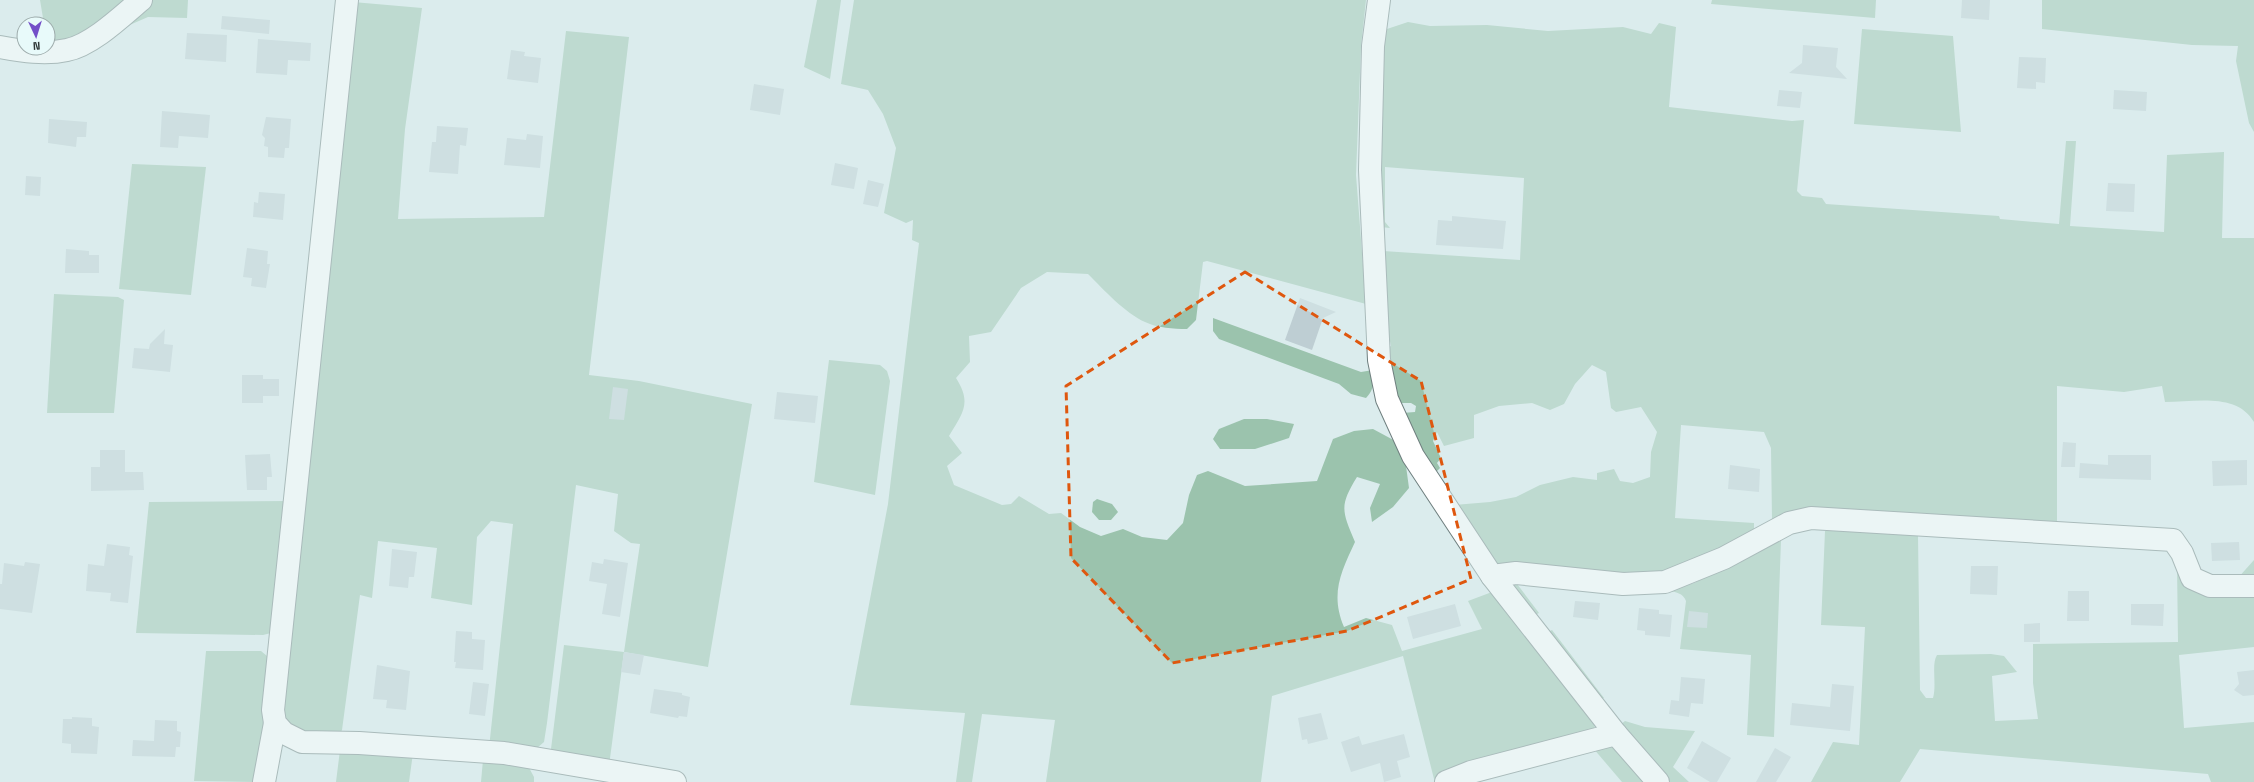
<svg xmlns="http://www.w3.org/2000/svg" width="2254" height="782" font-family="'Space Grotesk',sans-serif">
	<rect width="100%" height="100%" fill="#dbeced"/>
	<!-- green -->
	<g fill="#9bc3ad">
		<polygon points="40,0 130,0 90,31 48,46 48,24 44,24"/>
		<polygon points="147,0 188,0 187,18 148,17 125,27"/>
		<polygon points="817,0 841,0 830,79 804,67"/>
		<path d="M854,0H1366L1361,46L1356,175L1366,304L1207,261L1203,262L1196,320L1187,329C1173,329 1158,328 1145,322C1125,313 1104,290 1088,274L1047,272L1021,288L991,332L969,336L970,362L956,378C972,403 963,413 949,436L962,453L947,466L954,485L1002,505L1011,504L1019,496L1049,514L1061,513L1080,527L1101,536L1123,529L1142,537L1167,540L1183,523L1189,495L1197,475L1208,471L1245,486L1317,481L1333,439L1354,431L1373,429L1399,443L1406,466L1409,488L1393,507L1372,522L1370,508L1380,484L1357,477C1339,506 1342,511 1355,542C1341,572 1330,594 1344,627L1366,618L1392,625L1402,651L1482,629L1468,601L1492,592L1596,724L1592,732L1434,779L1403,656L1272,696L1261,782H1046L1055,720L982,714L972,782H956L965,713L850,705L888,504L919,243L912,240L913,220L906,223L884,213L896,148L883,114L868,90L841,84Z"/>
		<polygon points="1712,0 1876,0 1875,18 1711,4"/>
		<polygon points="2042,0 2254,0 2254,132 2249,123 2236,61 2238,46 2192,45 2042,29"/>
		<polygon points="353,2 422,8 405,129 398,219 544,217 566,31 629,37 589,375 639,381 752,404 708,667 624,652 609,766 555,755 551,749 564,645 624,652 640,544 631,543 614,531 618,494 576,485 547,723 544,742 537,748 489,748 513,524 491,521 477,537 472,605 431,598 437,548 378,541 372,598 360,595 342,730 339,735 298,732 282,719"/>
		<path d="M1408,22L1430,26L1487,25L1548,31L1623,27L1651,34L1659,23L1676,27L1669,107L1792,121L1804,120L1797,191L1802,196L1822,198L1826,204L1999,216L2000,219L2059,224L2066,141H2076L2070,226L2164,232L2167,155L2224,152L2222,238H2254V422C2237,392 2194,402 2165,402L2162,386L2124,392L2057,386V527L1772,520L1771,448L1764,432L1681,425L1675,518L1754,523V533L1656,579L1494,565L1454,505L1490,502L1516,497L1540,485L1573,477L1597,480V473L1614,469L1620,481L1633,483L1650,477L1651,452L1657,432L1641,407L1616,412L1611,408L1606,372L1592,365L1575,384L1564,404L1550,410L1532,403L1499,406L1474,415V438L1444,446L1437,432L1433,441L1441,458L1437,463L1440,468L1437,471L1431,470L1402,413L1415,412L1416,406L1411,403H1397L1385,349L1391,346L1388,332L1383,251L1520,260L1524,178L1385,167V222L1390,228L1381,227L1374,134L1384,30Z"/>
		<polygon points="1862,29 1953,36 1961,132 1854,124"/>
		<polygon points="132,164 206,167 191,295 119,289"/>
		<polygon points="54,294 118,297 124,300 114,413 47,413"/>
		<path d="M1213,318L1361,372L1373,370C1375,381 1374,390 1366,398L1351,394L1339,384L1219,339L1213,331Z"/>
		<polygon points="829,360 880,365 887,371 890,381 875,495 814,482"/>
		<polygon points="1244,419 1267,419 1294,424 1289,438 1255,449 1220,449 1213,439 1219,429"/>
		<polygon points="1097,499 1112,504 1118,512 1111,520 1099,520 1092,512 1093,502"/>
		<polygon points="288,501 271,633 263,635 136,633 149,502"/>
		<path d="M1844,529L1918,535L1920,690L1926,698H1933C1937,685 1931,664 1937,655L1991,654L2004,656L2017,672L1992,676L1995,721L2038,719L2033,683V644L2178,642L2177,565L2254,591V647L2179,655L2184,728L2254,722V782H2211L2208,774L1920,749L1900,782H1811L1833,742L1859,745L1865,627L1821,625L1825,531Z"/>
		<path d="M1781,540L1774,737L1747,735L1751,655L1680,649L1686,601C1683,593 1676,592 1668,591L1694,583Z"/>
		<polygon points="2254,560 2254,579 2237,579"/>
		<polygon points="1514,580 1539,613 1535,615 1511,583"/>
		<polygon points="1552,630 1604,698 1600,699 1548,632"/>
		<polygon points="206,651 261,651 267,656 270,663 259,776 255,782 194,781"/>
		<polygon points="1625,721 1645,727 1695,731 1673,767 1689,782 1669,782 1646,760 1620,725"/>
		<polygon points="1610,743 1649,782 1622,782 1593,748"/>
		<polygon points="340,750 413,753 409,782 336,782"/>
		<polygon points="483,760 528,766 534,777 534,782 481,782"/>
	</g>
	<!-- building -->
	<g fill="#beced3">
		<polygon points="1962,0 1990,0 1989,20 1961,18"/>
		<polygon points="222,16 270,20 269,34 221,29"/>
		<polygon points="187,33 227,35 226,62 185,59"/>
		<polygon points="258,39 311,43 310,61 288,60 287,75 256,73"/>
		<polygon points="1803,45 1838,48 1836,67 1847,79 1789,73 1802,63"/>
		<polygon points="511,50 525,52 524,56 541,58 538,83 507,79"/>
		<polygon points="2019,57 2046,58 2045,83 2036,82 2036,89 2017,88"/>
		<polygon points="754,84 784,89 780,115 750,110"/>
		<polygon points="1779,90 1802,92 1800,108 1777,106"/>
		<polygon points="2114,90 2147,92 2146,111 2113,109"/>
		<polygon points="162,111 210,115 208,138 179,136 178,148 160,147"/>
		<polygon points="266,117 291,119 289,148 285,148 284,158 268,157 268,147 264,146 265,138 262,135"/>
		<polygon points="49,119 87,122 86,137 77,137 76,147 48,143"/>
		<polygon points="437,126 468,128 466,146 460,145 458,174 429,172 432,142 436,142"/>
		<polygon points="527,134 543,136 540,168 504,165 507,138 526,140"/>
		<polygon points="835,163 858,168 854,189 831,185"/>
		<polygon points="26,176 41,177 40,196 25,195"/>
		<polygon points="868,180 884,184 878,207 863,204"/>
		<polygon points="2108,183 2135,184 2134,212 2106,211"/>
		<polygon points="259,192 285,194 283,220 253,217 254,202 258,203"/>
		<polygon points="1452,216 1506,221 1503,249 1436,245 1438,220 1452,221"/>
		<polygon points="247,248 268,251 267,264 270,264 266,288 251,286 252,278 243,277"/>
		<polygon points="66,249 89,251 89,255 99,255 99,273 65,273"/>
		<polygon points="1300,298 1336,312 1323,318 1312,350 1285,340"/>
		<polygon points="165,329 164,344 173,345 170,372 132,368 134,348 149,349 150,344"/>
		<polygon points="242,375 263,375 263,379 279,379 279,396 263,396 263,403 242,403"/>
		<polygon points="613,387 628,389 624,420 609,419"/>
		<polygon points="777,392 818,396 815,423 774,419"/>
		<polygon points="2063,442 2076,443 2075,467 2061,467"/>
		<polygon points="100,450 125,450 125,472 143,472 144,490 91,491 91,467 100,467"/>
		<polygon points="270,454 272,477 267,477 267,490 247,490 245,455"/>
		<polygon points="2108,455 2151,455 2151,480 2079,478 2080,463 2108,465"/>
		<polygon points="2247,460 2247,485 2213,486 2212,461"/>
		<polygon points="1730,465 1760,469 1759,492 1728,489"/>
		<polygon points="2239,542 2240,560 2212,561 2211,543"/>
		<polygon points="107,544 130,547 129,555 133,556 128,603 110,601 111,593 86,591 88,564 104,566"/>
		<polygon points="392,549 417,552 414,577 409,577 408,588 389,586"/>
		<polygon points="604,559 628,563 620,617 602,614 607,584 589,581 592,562 603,564"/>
		<polygon points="25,562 40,564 32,613 0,609 0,584 2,584 4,563 24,566"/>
		<polygon points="1971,566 1998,566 1997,595 1970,594"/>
		<polygon points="2068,591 2089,591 2089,621 2067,621"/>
		<polygon points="1575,601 1600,603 1598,620 1573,617"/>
		<polygon points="1455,604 1461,626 1413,639 1407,617"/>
		<polygon points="2131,604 2164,604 2163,626 2131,625"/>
		<polygon points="1639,608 1659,610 1659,614 1672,615 1670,637 1645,635 1645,631 1637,630"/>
		<polygon points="1689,611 1708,613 1707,628 1687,627"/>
		<polygon points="2040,623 2040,642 2024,642 2024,624"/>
		<polygon points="456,631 472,632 472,639 485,640 483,670 455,668 456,662 454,662"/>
		<polygon points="624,652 644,655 640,675 621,672"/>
		<polygon points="377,665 410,671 406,710 386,708 387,700 373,699"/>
		<polygon points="2254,670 2254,695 2243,696 2234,690 2239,684 2237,672"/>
		<polygon points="1681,677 1705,679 1703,704 1691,703 1689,717 1669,714 1671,700 1679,701"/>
		<polygon points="473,682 489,684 485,716 469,714"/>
		<polygon points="1832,684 1854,686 1850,731 1790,725 1792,703 1830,707"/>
		<polygon points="654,689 682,693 682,695 690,697 687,717 679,716 678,718 650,713"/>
		<polygon points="1321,713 1328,739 1308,744 1307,739 1302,740 1298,718"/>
		<polygon points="72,717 92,718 92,726 99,727 97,754 71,753 71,744 62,743 63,719 72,719"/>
		<polygon points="155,720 177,721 177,731 181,732 180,747 176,747 175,757 132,756 133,740 154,741"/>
		<polygon points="1404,734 1410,757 1397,761 1401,777 1384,782 1380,763 1351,772 1341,742 1359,736 1362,745"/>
		<polygon points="1702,741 1731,758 1717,782 1710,782 1687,768"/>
		<polygon points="1775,748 1791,757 1776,782 1756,782"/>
	</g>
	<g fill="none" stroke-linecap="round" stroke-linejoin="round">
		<defs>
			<g id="street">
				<polyline points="347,0 273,710 275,723 284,733 302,742 359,743 504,753 675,782"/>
				<polyline points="1379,0 1373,46 1370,170 1379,360 1387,399 1413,456 1492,576 1616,734 1658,782"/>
				<path d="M0,47C22,51 45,55 67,50C92,45 122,16 141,0"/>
				<polyline points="1492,576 1516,573 1623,584 1665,582 1724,558 1789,523 1811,518 2173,540 2182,553 2192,578 2210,586 2254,586"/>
				<polyline points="264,782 275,723"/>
				<polyline points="1446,782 1471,772 1616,734"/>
			</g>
		</defs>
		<!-- street casing -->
		<use href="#street" stroke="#6f7f7f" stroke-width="24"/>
		<!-- street -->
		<use href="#street" stroke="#fff" stroke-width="22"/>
	</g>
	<!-- marked area -->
	<path d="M0 0H2254V782H0ZM1245,272L1421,381L1471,579L1347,631L1172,663L1071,558L1066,386Z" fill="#dbeced" fill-opacity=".55" fill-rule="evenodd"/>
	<path fill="none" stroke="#df570e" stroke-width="3" stroke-dasharray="8 5" stroke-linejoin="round" d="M1245,272L1421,381L1471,579L1347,631L1172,663L1071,558L1066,386Z"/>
	<!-- north arrow -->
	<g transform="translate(36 36) rotate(176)"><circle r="19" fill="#e8fafa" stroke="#9eacac"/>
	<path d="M0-3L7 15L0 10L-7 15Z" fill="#734fc8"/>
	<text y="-6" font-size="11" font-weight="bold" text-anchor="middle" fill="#303737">N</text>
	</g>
</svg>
